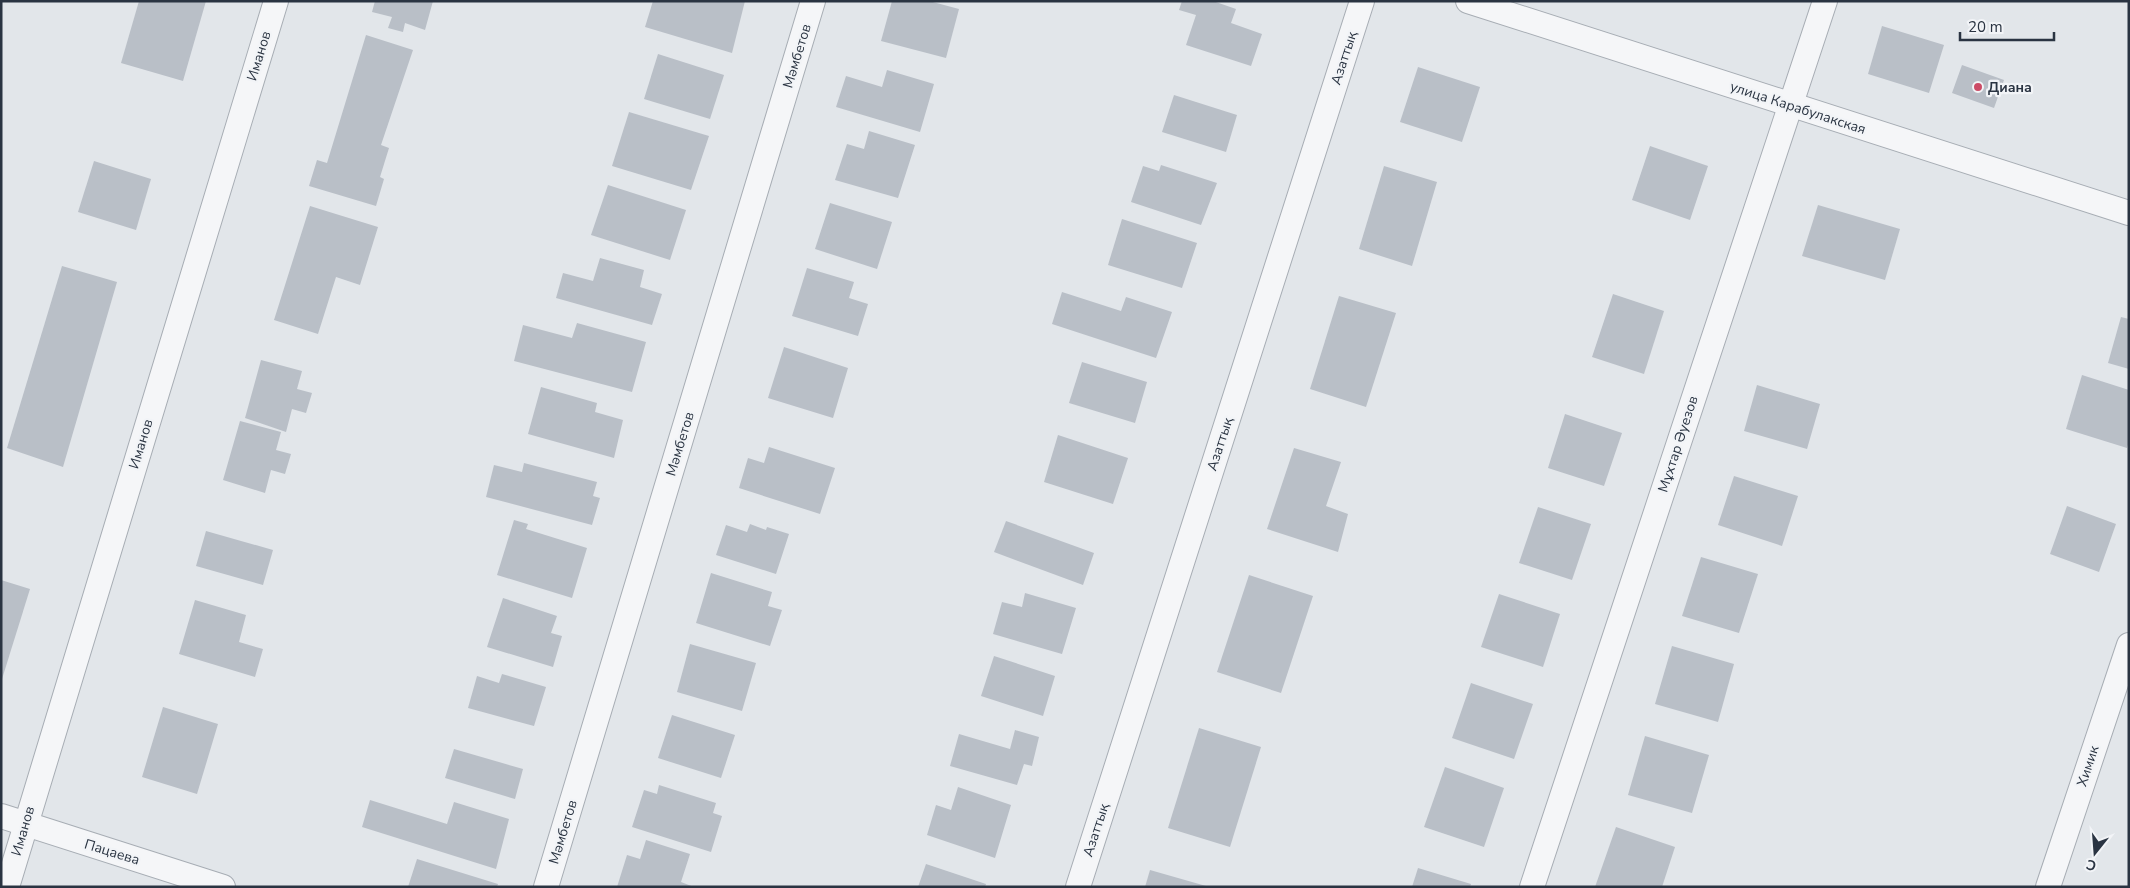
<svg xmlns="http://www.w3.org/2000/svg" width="2130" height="888" font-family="'Nunito Sans',sans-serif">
	<rect width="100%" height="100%" fill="#e2e6ea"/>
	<!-- building -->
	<g fill="#b9bfc7">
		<polygon points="139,1 206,1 183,81 121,63"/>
		<polygon points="375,1 433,1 425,30 405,23 403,32 388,28 392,17 372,12"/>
		<polygon points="653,1 745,1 732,53 645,27"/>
		<polygon points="892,1 929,1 959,9 946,58 881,41"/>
		<polygon points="1182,1 1213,1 1236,9 1231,23 1262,34 1251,66 1186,45 1196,15 1179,10"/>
		<polygon points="1882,26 1944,45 1929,93 1868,74"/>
		<polygon points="366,35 413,50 381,145 389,148 380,177 384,179 376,206 309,186 317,160 327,163"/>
		<polygon points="658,54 724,75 710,119 644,99"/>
		<polygon points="1962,65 2004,80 1994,108 1952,93"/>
		<polygon points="1418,67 1480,87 1462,142 1400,122"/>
		<polygon points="887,70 934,84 920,132 836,107 846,76 882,87"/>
		<polygon points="1174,95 1237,115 1226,152 1162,132"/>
		<polygon points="629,112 709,136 691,190 612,166"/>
		<polygon points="869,131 915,145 898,198 835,180 847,144 864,149"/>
		<polygon points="1650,146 1708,166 1690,220 1632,200"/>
		<polygon points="94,161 151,179 136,230 78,212"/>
		<polygon points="1161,165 1217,183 1201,225 1131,202 1143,166 1159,171"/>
		<polygon points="1384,166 1437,182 1412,266 1359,249"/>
		<polygon points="608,185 686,210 670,260 591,235"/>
		<polygon points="830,203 892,222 877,269 815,249"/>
		<polygon points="1818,205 1900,229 1885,280 1802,256"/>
		<polygon points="310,206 378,227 360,285 336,277 318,334 274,320"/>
		<polygon points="1122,219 1197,243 1182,288 1108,265"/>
		<polygon points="600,258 644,270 640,287 662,294 652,325 556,298 563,273 593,281"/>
		<polygon points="62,266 117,282 63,467 7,448"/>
		<polygon points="807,268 854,282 849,298 868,304 858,336 792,316"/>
		<polygon points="1062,292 1121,311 1126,297 1172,312 1156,358 1052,324"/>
		<polygon points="1613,294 1664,311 1644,374 1592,357"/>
		<polygon points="1339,296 1396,313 1366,407 1310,389"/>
		<polygon points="2121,317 2129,319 2129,369 2108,363"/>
		<polygon points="577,323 646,342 632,392 514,361 523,325 572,338"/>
		<polygon points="784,347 848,368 833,418 768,398"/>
		<polygon points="261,360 302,371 297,389 312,393 306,413 292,409 286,432 245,418"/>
		<polygon points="1082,362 1147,382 1135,423 1069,403"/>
		<polygon points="2082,375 2129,390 2129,441 2127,448 2066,429"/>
		<polygon points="1757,385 1820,404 1807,449 1744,431"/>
		<polygon points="541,387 597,403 595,412 623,420 614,458 528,434"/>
		<polygon points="1565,414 1622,433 1604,486 1548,468"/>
		<polygon points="240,421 281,432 276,450 291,454 285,474 271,470 265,493 223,480"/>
		<polygon points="1058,435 1128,458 1113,504 1044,482"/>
		<polygon points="769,447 835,468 820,514 739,488 748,458 764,463"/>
		<polygon points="1294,448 1341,462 1326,506 1348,514 1338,552 1267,529"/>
		<polygon points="524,463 597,482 593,496 600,498 592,525 486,497 494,465 522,472"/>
		<polygon points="1734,476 1798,496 1782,546 1718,525"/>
		<polygon points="2067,506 2116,524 2099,572 2050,554"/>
		<polygon points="1538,507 1591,524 1572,580 1519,563"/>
		<polygon points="514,520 528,524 526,529 587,548 572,598 497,575"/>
		<polygon points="1006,521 1094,553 1083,585 994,552"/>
		<polygon points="750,524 766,530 767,527 789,534 776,574 716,555 726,525 747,532"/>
		<polygon points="206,531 273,550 263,585 196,566"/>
		<polygon points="1701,557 1758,574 1739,633 1682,616"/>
		<polygon points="711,573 772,592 768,606 782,610 770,646 696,623"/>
		<polygon points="1249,575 1313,596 1281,693 1217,672"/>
		<polygon points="1,580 30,589 2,679 1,679"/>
		<polygon points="1025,593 1076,608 1062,654 993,634 1002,602 1022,607"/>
		<polygon points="1499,594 1560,614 1543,667 1481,647"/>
		<polygon points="503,598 557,616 551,633 562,636 553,667 487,647"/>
		<polygon points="195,600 246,615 239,642 263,649 255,677 179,654"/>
		<polygon points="690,644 756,663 742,711 677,692"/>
		<polygon points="1672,646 1734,664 1718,722 1655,704"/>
		<polygon points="994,656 1055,676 1043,716 981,696"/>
		<polygon points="502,674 546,687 534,726 468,708 477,676 499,683"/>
		<polygon points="1471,683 1533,704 1514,759 1452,738"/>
		<polygon points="163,707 218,724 197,794 142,777"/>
		<polygon points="672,715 735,735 721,778 658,758"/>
		<polygon points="1199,728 1261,747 1230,847 1168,828"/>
		<polygon points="1015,730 1039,737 1032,766 1024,764 1017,785 950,766 959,734 1010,749"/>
		<polygon points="1645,736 1709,755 1692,813 1628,795"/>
		<polygon points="454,749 523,769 515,799 445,778"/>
		<polygon points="1445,767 1504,788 1484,847 1424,827"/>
		<polygon points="659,785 716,803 713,813 722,816 711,852 632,827 644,790 657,794"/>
		<polygon points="958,787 1011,805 995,858 927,835 936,805 951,810"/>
		<polygon points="370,800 447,824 454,802 509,819 496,869 362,827"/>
		<polygon points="1616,827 1675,847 1662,887 1595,887"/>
		<polygon points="646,840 690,854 681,882 694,887 617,887 627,855 640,859"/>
		<polygon points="417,859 498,884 497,887 408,887"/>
		<polygon points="926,864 986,884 985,887 918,887"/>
		<polygon points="1418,868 1471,884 1470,887 1412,887"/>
		<polygon points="1150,870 1206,886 1206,887 1145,887"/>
	</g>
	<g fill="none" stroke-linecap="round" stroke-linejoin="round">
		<defs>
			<g id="street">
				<polyline points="1468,1 2129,213"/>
				<polyline points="1,816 223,887"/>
				<polyline points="7,887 276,1"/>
				<polyline points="546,887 813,1"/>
				<polyline points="1078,887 1362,1"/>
				<polyline points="1532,887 1825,1"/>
				<polyline points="2048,887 2129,645"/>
			</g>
		</defs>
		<!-- street casing -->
		<use href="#street" stroke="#a7adb4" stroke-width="26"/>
		<!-- street -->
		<use href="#street" stroke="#f5f6f8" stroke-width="24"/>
	</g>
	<!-- markers -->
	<circle fill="#cc4b66" stroke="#f2f4f7" stroke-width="2" cx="1978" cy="87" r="5"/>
	<g text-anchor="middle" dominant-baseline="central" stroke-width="4.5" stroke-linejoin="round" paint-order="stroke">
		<!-- street labels -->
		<g font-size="14" fill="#2a3442" stroke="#f2f4f7">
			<text transform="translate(259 56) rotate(-73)">Иманов</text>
			<text transform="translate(797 56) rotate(-73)">Мәмбетов</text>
			<text transform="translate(1344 58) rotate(-72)">Азаттық</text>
			<text transform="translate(1798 108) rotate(18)">улица Карабулакская</text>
			<text transform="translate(141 444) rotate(-73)">Иманов</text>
			<text transform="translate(680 444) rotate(-73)">Мәмбетов</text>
			<text transform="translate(1220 444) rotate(-72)">Азаттық</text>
			<text transform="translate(1678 444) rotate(-72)">Мұхтар Әуезов</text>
			<text transform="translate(2088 766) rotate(-72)">Химик</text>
			<text transform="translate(1096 830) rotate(-72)">Азаттық</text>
			<text transform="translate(23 831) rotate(-74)">Иманов</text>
			<text transform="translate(563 832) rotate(-73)">Мәмбетов</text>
			<text transform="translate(112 852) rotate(17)">Пацаева</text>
		</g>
		<!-- poi labels -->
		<g font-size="14" font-weight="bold" fill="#2a3442" stroke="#f2f4f7" text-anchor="start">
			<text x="1988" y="87">Диана</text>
		</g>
	</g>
	<!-- border -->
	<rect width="2130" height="888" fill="none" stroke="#2a3442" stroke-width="5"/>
	<!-- north arrow -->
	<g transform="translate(2095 853) rotate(197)" stroke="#f2f4f7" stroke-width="4" paint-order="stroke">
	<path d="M0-4L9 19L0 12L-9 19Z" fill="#2a3442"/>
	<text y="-8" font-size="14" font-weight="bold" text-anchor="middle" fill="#2a3442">С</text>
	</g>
	<!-- scale -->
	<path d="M1960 32v8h94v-8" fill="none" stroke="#2a3442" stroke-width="2.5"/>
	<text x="1968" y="32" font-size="15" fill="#2a3442" stroke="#f2f4f7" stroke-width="4" paint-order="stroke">20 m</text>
</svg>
